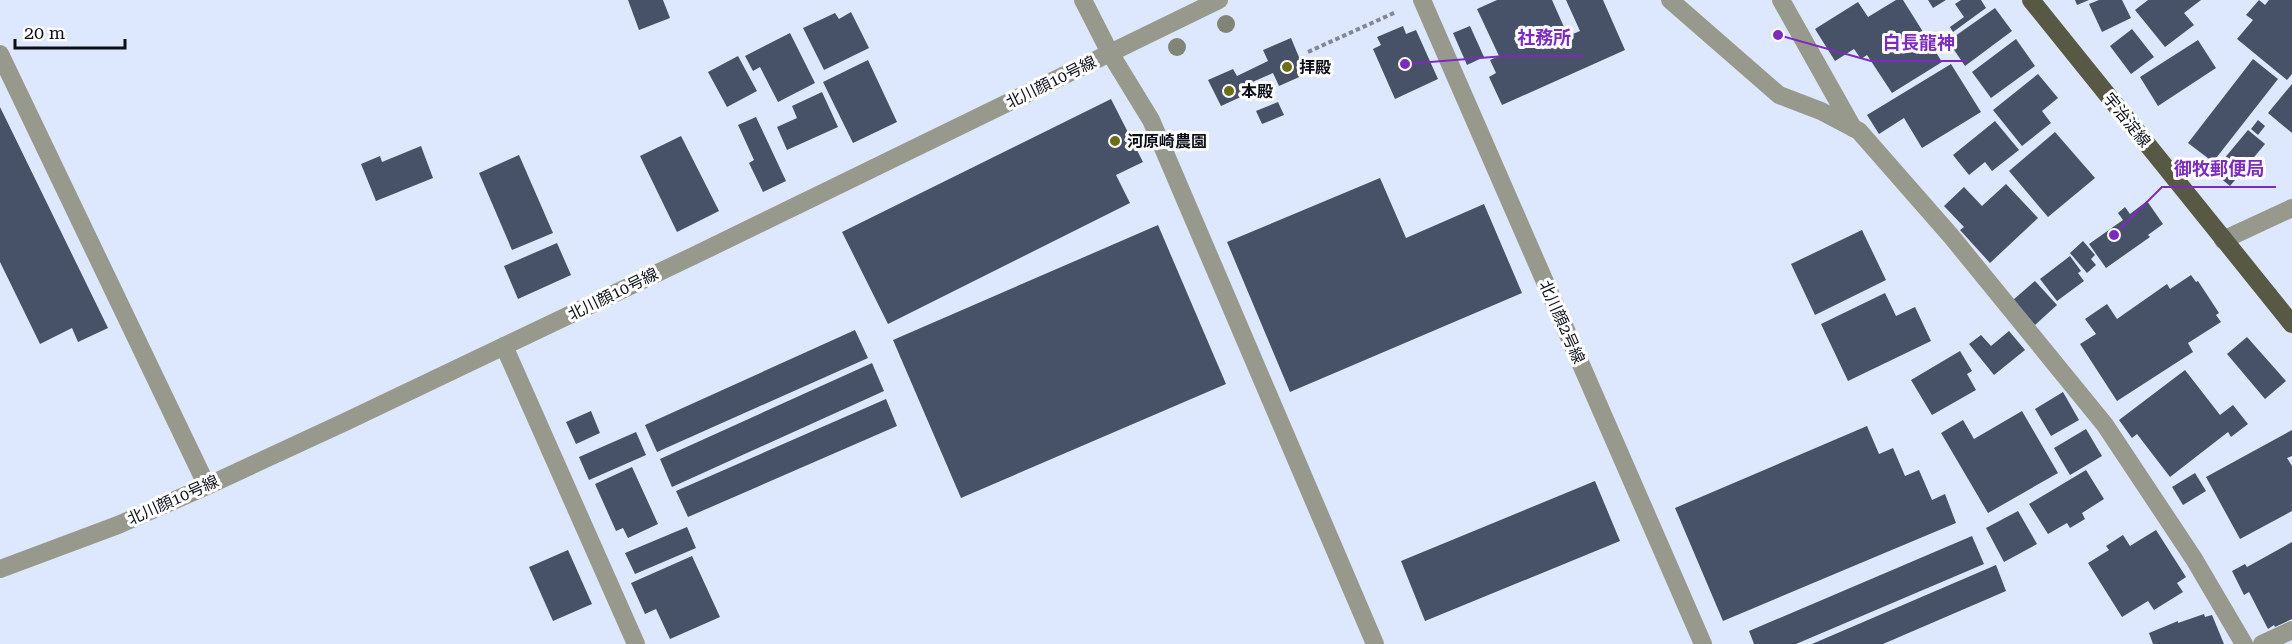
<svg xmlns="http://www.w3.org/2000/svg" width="2292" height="644" font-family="'Roboto Serif','Noto Sans JP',serif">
	<rect width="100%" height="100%" fill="#dde7fd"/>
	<!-- building -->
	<g fill="#475268">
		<polygon points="628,0 663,0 670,18 639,30"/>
		<polygon points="1497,0 1552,0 1568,36 1580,31 1566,0 1603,0 1625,50 1502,105 1489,77 1496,73 1490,60 1499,56 1477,9"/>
		<polygon points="1896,0 1903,0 1942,62 1892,93 1867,55 1861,59 1854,49 1835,61 1815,29 1858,2 1868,17"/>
		<polygon points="1928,0 1946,0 1933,8"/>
		<polygon points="1961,0 1981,0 1986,8 1953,32 1950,27 1964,17 1955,4"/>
		<polygon points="2075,0 2089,0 2077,5"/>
		<polygon points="2099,0 2122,0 2131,18 2102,32 2089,4"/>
		<polygon points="2148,0 2201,0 2184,13 2194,25 2165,47 2135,10"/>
		<polygon points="2259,0 2265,5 2269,0 2292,0 2292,74 2287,80 2237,39 2253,20 2246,15"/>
		<polygon points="1995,8 2012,31 1965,66 1948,41"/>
		<polygon points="851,12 869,48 824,70 803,28 835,13 839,19"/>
		<polygon points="1403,26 1406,34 1416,30 1438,79 1395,99 1373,49 1381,45 1377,37"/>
		<polygon points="1470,26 1484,57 1467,65 1453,33"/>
		<polygon points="2132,29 2154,57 2131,74 2110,46"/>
		<polygon points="790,33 815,83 778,102 760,67 753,71 745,56"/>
		<polygon points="1291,38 1306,74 1279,86 1273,73 1241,87 1245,95 1221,106 1208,80 1233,69 1237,76 1268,61 1263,50"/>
		<polygon points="2016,39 2035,66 1991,98 1972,72"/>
		<polygon points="2198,40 2216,68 2158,106 2140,77"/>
		<polygon points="738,56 757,91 727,107 708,72"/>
		<polygon points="2253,59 2278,79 2213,162 2188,143"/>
		<polygon points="868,60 897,122 853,143 823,82"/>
		<polygon points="1951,64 1981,112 1922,148 1904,118 1879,134 1867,115"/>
		<polygon points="2038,74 2058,98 2042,111 2051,123 2022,146 1993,110"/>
		<polygon points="2292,84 2292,133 2268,113"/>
		<polygon points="822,92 838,127 787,150 777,127 797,118 792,106"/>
		<polygon points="1111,99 1143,162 1116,175 1130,203 888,324 842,232"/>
		<polygon points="1278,102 1284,115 1262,124 1256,111"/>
		<polygon points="0,107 108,328 78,342 72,328 40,344 0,262"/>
		<polygon points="756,117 786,181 763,192 749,163 754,160 738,125"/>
		<polygon points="2258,120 2265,126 2258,135 2251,129"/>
		<polygon points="1995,121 2019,150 1992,171 1985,162 1969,175 1953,155"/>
		<polygon points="2248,130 2265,144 2230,186 2213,172"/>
		<polygon points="2055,132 2095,178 2048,217 2009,171"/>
		<polygon points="681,136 719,211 677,232 640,156"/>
		<polygon points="421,146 433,178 376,201 361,164 380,156 382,162"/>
		<polygon points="519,155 553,233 512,250 479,173"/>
		<polygon points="1380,178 1406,238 1484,204 1522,293 1290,392 1227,242"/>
		<polygon points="2006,184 2038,218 1990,263 1960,230 1964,227 1944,206 1964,187 1982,206"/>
		<polygon points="2147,201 2163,224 2148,235 2150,237 2106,268 2089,244 2123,220 2118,213 2125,207 2130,214"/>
		<polygon points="1158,225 1226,384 961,498 893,340"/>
		<polygon points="1862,230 1886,280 1815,315 1791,264"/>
		<polygon points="2083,241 2095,255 2091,259 2096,265 2087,273 2070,253"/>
		<polygon points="557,243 571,275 518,299 504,266"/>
		<polygon points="2070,256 2081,271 2078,273 2084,281 2057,301 2040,279"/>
		<polygon points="2191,275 2196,282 2198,281 2219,313 2216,315 2221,322 2188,343 2193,352 2117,401 2080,344 2096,334 2085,319 2107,304 2117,319 2167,284 2170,289"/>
		<polygon points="2035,281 2057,305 2035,325 2013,300"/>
		<polygon points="1885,293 1896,316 1915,307 1931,341 1848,381 1821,324"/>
		<polygon points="855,330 868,358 657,452 645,425"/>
		<polygon points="2009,331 2025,350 1994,375 1969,344 1981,335 1991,346"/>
		<polygon points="2247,337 2286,381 2265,399 2227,354"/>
		<polygon points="1960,351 1972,371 1967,374 1976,390 1932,415 1911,380"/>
		<polygon points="872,363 884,391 672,487 660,459"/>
		<polygon points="2185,370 2220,415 2233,405 2248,424 2231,437 2228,432 2170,477 2137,434 2132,438 2119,420"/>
		<polygon points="2063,392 2079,420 2051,436 2035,409"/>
		<polygon points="886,399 897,426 688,517 676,491"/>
		<polygon points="591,411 600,433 576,444 566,422"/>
		<polygon points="2022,411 2058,473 1988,513 1941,433 1963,420 1974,439"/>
		<polygon points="1867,426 1879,454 1893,448 1905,476 1919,470 1932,500 1945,494 1956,523 1723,621 1675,508"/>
		<polygon points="2086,429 2102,456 2070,475 2054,448"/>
		<polygon points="2292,430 2292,456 2287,458 2292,466 2292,511 2240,539 2206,477"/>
		<polygon points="636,432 646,455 589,480 579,457"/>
		<polygon points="632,467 658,524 628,538 623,528 616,531 595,484"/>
		<polygon points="2086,470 2104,499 2082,513 2085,519 2070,528 2067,523 2048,534 2029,504"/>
		<polygon points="2195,473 2206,491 2183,505 2172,487"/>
		<polygon points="1595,481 1620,541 1425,621 1401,561"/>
		<polygon points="2018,511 2037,544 2004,562 1986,528"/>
		<polygon points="687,527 696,548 635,574 625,553"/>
		<polygon points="2156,530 2186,577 2177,583 2183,592 2154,610 2148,601 2122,617 2088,563 2109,550 2106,546 2123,535 2130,546"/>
		<polygon points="1972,536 1984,564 1796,644 1754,644 1749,631"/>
		<polygon points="2292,542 2292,619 2275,627 2274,625 2268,629 2249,592 2244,595 2232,571 2245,564 2247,567"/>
		<polygon points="568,550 592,604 553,621 529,567"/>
		<polygon points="692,556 720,617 670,639 656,609 645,614 631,583"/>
		<polygon points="1996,565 2006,591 1883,644 1812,644"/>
		<polygon points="2204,614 2205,617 2212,615 2224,644 2153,644 2149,633 2178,621 2178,623"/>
	</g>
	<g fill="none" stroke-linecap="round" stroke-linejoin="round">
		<!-- path -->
		<polyline stroke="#808798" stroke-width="4" stroke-dasharray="4.5 3" stroke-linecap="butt" points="1308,52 1396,12"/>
		<!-- minor -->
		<g stroke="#98998d" stroke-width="18">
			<polyline points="1083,0 1110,53 1151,120 1375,644"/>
			<polyline points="1422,0 1703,644"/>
			<polyline points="1670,0 1779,95 1821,111 1859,131 1951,236 2105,425 2194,559 2244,644"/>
			<polyline points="1781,0 1853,128"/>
			<polyline points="0,54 207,486"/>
			<polyline points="2223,240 2292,208"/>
			<polyline points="504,346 636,644"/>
			<polyline points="0,569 118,525 207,486 345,422 691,257 1219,0"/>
			<polyline points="2262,644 2292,630"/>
		</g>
		<!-- major -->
		<polyline stroke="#575944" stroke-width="18" points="2031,0 2292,324"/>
	</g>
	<!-- trees -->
	<g fill="#808578">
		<circle cx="1226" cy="24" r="9"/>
		<circle cx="1177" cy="47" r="9"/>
	</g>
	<!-- markers -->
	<g fill="#6b6e12" stroke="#fff" stroke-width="2">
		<circle cx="1287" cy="67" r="6"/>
		<circle cx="1229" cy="91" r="6"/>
		<circle cx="1115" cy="141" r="6"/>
	</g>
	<g text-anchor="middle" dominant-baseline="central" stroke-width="6" stroke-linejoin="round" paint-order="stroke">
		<!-- poi labels -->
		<g font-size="16" font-weight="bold" fill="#0b0f18" stroke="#fff" text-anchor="start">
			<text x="1299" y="67">拝殿</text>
			<text x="1241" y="91">本殿</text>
			<text x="1127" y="141">河原崎農園</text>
		</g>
		<!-- street labels -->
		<g font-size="16" fill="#0b0f18" stroke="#fff">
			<text transform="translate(1051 82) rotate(-26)">北川顔10号線</text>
			<text transform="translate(2127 120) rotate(51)">宇治淀線</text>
			<text transform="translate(613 294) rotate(-26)">北川顔10号線</text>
			<text transform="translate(1562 322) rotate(66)">北川顔2号線</text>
			<text transform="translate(173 500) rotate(-24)">北川顔10号線</text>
		</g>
	</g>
	<!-- callouts -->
	<path fill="none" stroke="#7b2cbf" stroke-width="2" d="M1405 64L1505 56H1583M1778 35L1871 61H1967M2114 235L2162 187H2276"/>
	<g fill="#7b2cbf" stroke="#fff" stroke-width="2">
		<circle cx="1405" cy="64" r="6"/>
		<circle cx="1778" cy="35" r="6"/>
		<circle cx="2114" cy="235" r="6"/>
	</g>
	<g font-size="18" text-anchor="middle" font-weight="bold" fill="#7b2cbf" stroke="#fff" stroke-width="6" stroke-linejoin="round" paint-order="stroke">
		<text x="1544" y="44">社務所</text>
		<text x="1919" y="49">白長龍神</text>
		<text x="2219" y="175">御牧郵便局</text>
	</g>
	<!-- scale -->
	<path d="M15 39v9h110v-9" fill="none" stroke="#0b0f18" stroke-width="3"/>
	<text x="24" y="39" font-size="18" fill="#0b0f18" stroke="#ffffff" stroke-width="4.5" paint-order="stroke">20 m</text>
</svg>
